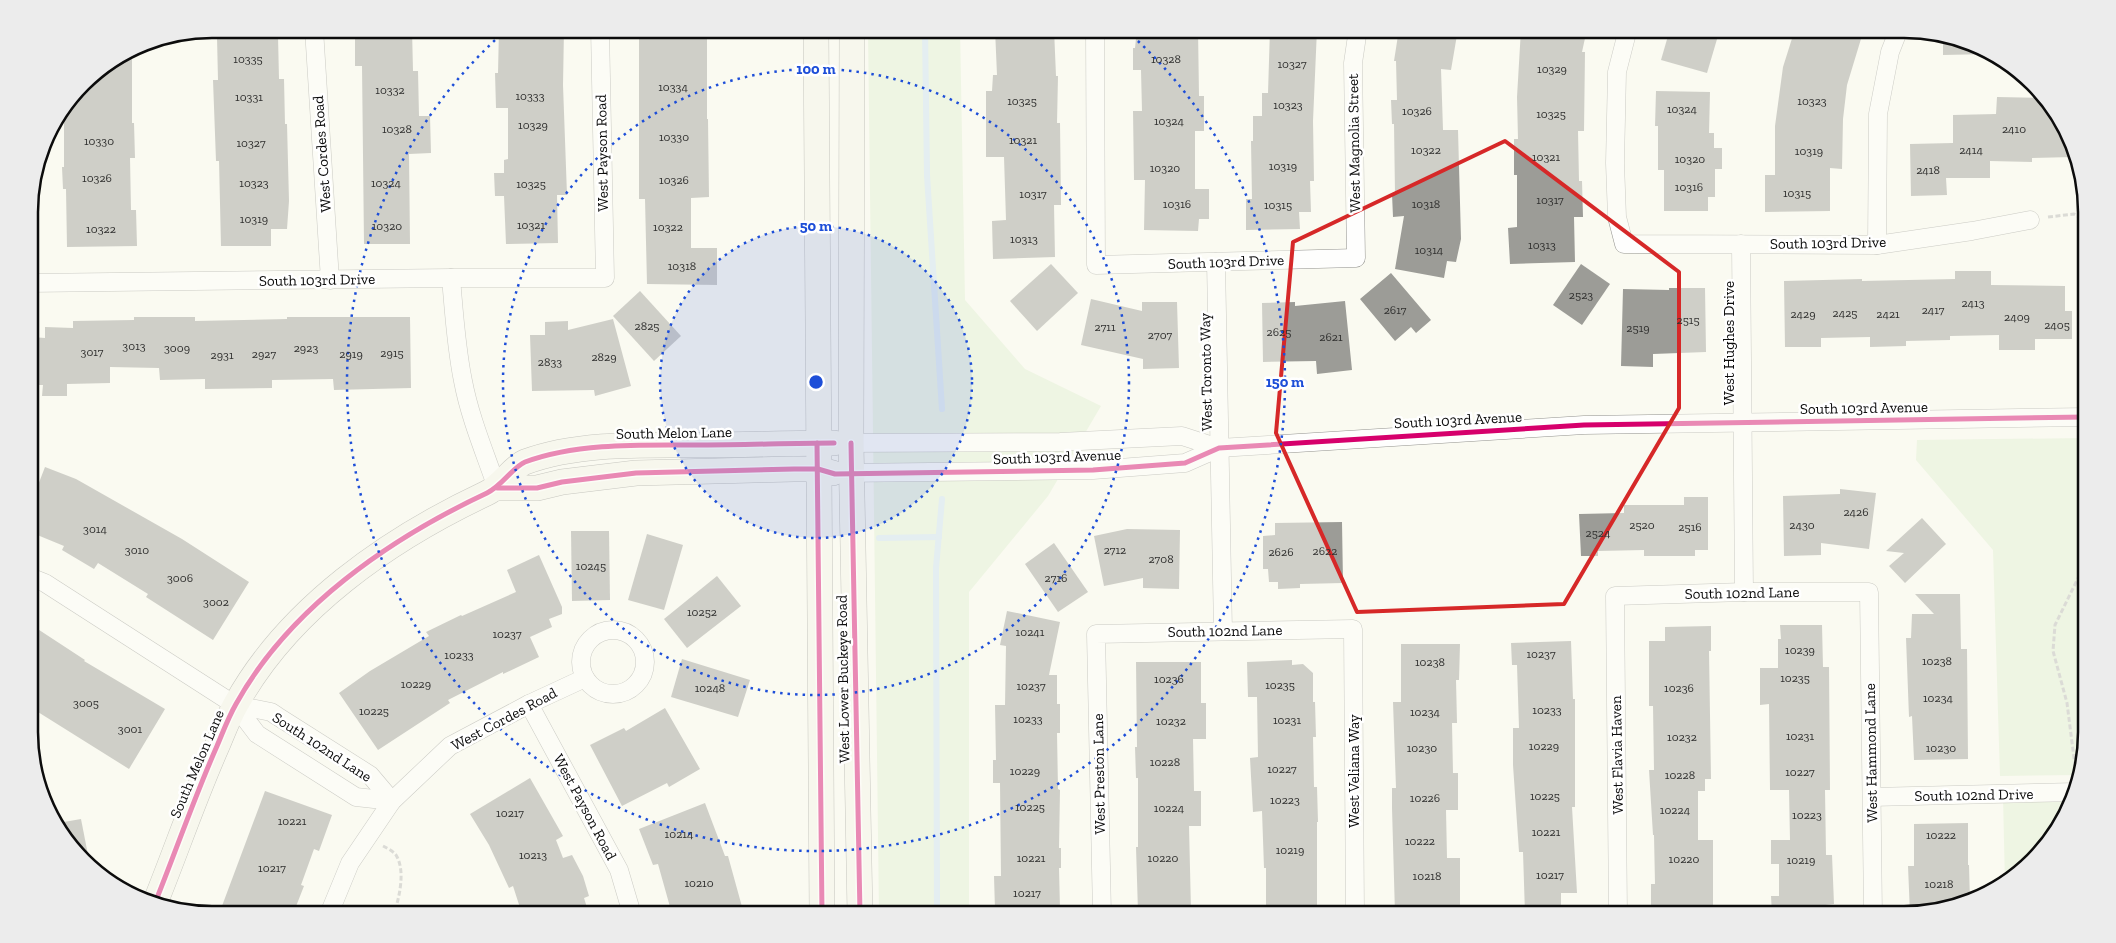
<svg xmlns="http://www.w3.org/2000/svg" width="2116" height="943" font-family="'Zilla Slab',serif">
	<rect width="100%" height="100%" fill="#fafaf1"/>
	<!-- green -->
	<g fill="#e0efd2">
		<polygon points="868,29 960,29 965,300 1025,369 1101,406 1048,496 969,592 969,914 879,914"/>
		<polygon points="2086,438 2087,732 2079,775 2000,776 1993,550 1916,460 1917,440"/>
		<polygon points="2075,793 2073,802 2042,852 2005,884 2003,795"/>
	</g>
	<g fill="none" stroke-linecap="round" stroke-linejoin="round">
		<!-- stream -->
		<g stroke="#c9dff2" stroke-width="6">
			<polyline points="925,29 927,175 942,409"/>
			<polyline points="879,538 939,537"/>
			<polyline points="937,914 936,568 942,499"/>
		</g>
	</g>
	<!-- building -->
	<g fill="#9c9c97">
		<polygon points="355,29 412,29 413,71 418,71 419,116 430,116 431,153 409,154 410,244 364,244 362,66 355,66"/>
		<polygon points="499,29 564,29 563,85 567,195 557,195 558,243 506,244 504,196 495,196 494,173 504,173 504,160 508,159 508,108 496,108 495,73 498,73"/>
		<polygon points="995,29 1054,29 1056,76 1058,76 1057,123 1060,123 1061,205 1054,205 1055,257 993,259 992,221 1006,220 1004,157 986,157 986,91 992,91 993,75 997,75"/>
		<polygon points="1137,29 1198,29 1199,96 1204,96 1204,131 1195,131 1195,189 1209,189 1209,219 1199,219 1198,231 1144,230 1145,180 1134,180 1133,111 1142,111 1141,70 1133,70 1133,48 1135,48"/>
		<polygon points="1270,29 1317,29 1313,121 1314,181 1310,181 1311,212 1299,212 1300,229 1246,230 1246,199 1252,199 1251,141 1253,141 1253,116 1262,116 1262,93 1268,93"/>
		<polygon points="1399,29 1458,29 1451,70 1441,69 1443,130 1458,130 1461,239 1456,262 1447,261 1444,278 1395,269 1404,216 1393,217 1392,194 1395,194 1394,124 1392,124 1391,100 1397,100 1396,61 1394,61"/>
		<polygon points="1521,29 1587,29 1582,52 1585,52 1584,131 1578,131 1579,181 1582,181 1583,217 1574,217 1575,262 1510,264 1508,228 1517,227 1517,175 1514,175 1514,139 1518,139 1517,97"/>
		<polygon points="1670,29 1720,29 1707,73 1661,60"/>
		<polygon points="1795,29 1864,29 1847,85 1843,119 1842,169 1830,168 1830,211 1765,212 1765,175 1775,175 1775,126 1783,67"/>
		<polygon points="707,32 707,119 708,119 709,197 691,198 691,248 717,248 717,285 647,284 645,199 639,199 639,33"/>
		<polygon points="278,36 279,79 284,79 285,124 287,124 289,201 287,229 271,229 271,246 221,246 219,161 216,161 213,80 218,80 217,37"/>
		<polygon points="1943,36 1975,43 1989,54 1943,55"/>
		<polygon points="132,49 132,123 134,123 135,158 130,158 131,210 136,210 137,246 67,247 66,189 63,189 62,167 64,167 64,109 91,74"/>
		<polygon points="1656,91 1710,92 1709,133 1714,133 1714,148 1722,148 1722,169 1715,169 1715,197 1708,197 1708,211 1664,211 1664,170 1658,170 1658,126 1655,126"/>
		<polygon points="1997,97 2047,98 2050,100 2073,157 2032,158 2032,162 1990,161 1990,178 1946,178 1947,195 1911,196 1910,144 1953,143 1953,115 1996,114"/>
		<polygon points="1051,264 1078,293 1037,331 1010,301"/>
		<polygon points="1581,264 1610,284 1582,325 1553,305"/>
		<polygon points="1955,271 1991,271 1991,285 2065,286 2065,311 2072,311 2072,339 2035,339 2035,350 1999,350 1999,335 1950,336 1950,340 1906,341 1906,346 1870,347 1870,337 1821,338 1821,347 1785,347 1784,281 1862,279 1862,281 1955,279"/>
		<polygon points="1391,273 1431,320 1416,333 1411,327 1395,341 1360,299"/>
		<polygon points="1669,288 1705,288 1706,352 1653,354 1653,367 1621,366 1623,289 1669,290"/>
		<polygon points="640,291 681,336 654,361 613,316"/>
		<polygon points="1091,299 1142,311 1142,302 1177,302 1179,368 1143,369 1143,359 1081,345"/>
		<polygon points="1345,301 1352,370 1317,374 1316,361 1263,362 1262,303 1295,302 1295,306"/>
		<polygon points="134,317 195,317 195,321 287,319 287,317 410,317 411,388 334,390 333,379 272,380 272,388 205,389 205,379 160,380 159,368 110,367 110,383 67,384 67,396 42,396 43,385 31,385 32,337 45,338 45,327 73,328 73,321 134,320"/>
		<polygon points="613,319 631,386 595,396 594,390 532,391 530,335 545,335 545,322 568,321 568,330"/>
		<polygon points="45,467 76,479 182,539 249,582 213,640 146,597 148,594 98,563 94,569 62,550 64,546 30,532 30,506"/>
		<polygon points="1840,489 1876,493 1869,549 1821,543 1821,555 1784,556 1783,496 1840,494"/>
		<polygon points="1684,497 1708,497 1708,550 1695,550 1695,556 1644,556 1644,550 1598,551 1598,556 1581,556 1579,514 1624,513 1624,505 1684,505"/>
		<polygon points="1922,518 1946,544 1905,583 1889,566 1904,553 1886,551"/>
		<polygon points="1342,522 1343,583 1300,584 1300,588 1278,589 1278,582 1269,582 1268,569 1263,569 1263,536 1275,535 1275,523"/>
		<polygon points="1127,529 1180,530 1179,589 1143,588 1143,578 1104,586 1094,536"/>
		<polygon points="571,531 609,531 610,600 572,601"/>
		<polygon points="647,534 683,545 664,610 628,600"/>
		<polygon points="1054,543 1088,592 1058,612 1025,564"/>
		<polygon points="539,555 562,607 562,614 549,619 552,627 530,637 539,657 503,674 503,672 448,700 450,703 378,750 339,693 370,671 429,636 426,632 461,615 462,616 516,592 507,570"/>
		<polygon points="717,576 741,606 687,648 664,619"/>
		<polygon points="1915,594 1960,594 1961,649 1967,649 1968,759 1914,760 1912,716 1909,717 1906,638 1911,638 1912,614 1934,614"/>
		<polygon points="1007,611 1060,622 1049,675 1057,675 1057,704 1060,704 1060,733 1057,733 1058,789 1060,790 1059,848 1061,848 1061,868 1059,868 1060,909 995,910 994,876 1001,876 1000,783 993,783 993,760 996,760 995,705 1005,705 1006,646 1000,645"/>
		<polygon points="30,624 85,660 84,661 165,709 129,769 30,707"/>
		<polygon points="1780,625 1822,625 1823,667 1829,667 1830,790 1825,790 1826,855 1832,855 1834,904 1825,905 1825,914 1772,914 1771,896 1779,896 1779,864 1771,864 1771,840 1790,840 1789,790 1770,790 1769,704 1760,705 1760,668 1778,668 1778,639 1781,639"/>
		<polygon points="1711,626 1711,651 1709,651 1711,779 1705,779 1705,791 1698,791 1698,840 1713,840 1713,914 1651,914 1651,884 1655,884 1654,835 1653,835 1649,770 1654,770 1653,706 1649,706 1649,641 1665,641 1665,627"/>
		<polygon points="1571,641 1573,699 1575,699 1575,807 1572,807 1577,893 1561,893 1561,914 1525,914 1523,852 1519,852 1513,765 1513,728 1519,728 1517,665 1512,665 1511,643"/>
		<polygon points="1401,644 1460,644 1459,680 1456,680 1457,723 1452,723 1453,773 1458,773 1458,810 1446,810 1447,858 1460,858 1460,914 1395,914 1392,808 1392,788 1396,788 1393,702 1401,702"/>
		<polygon points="682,659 750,680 738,717 671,697"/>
		<polygon points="1292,660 1292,665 1303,664 1313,673 1313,702 1315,702 1316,737 1313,737 1314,787 1317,787 1318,822 1317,822 1317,911 1266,910 1266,868 1264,868 1262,811 1253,812 1250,758 1258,757 1257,697 1248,697 1247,662"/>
		<polygon points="1136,662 1201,662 1201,703 1206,703 1206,739 1193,739 1194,791 1201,791 1201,826 1189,826 1191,911 1138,912 1136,847 1138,847 1138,778 1136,778 1135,747 1137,747"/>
		<polygon points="665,708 700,769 669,787 667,783 622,806 590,745 624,728 626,731"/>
		<polygon points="530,778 563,836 556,840 563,858 572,855 583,876 589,896 584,898 589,914 522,914 513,886 509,888 489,845 470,814"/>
		<polygon points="265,791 332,815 319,851 314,849 301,885 304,886 293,914 219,914"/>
		<polygon points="705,803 725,856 728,856 744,914 672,914 658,864 653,865 639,829"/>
		<polygon points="81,819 89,860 66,843 58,823"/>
		<polygon points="1968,823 1968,865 1969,865 1970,901 1964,904 1910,914 1908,866 1914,866 1914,824"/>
	</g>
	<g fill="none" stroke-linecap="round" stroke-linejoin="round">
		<defs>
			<g id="street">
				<polyline points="314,29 330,280"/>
				<polyline points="1095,29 1096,265 1356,258 1353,63 1358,29"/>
				<polyline points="1628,29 1617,72 1615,163 1617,217 1624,244 1877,245 1972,231 2030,220"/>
				<polyline points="1741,244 1744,592"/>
				<polyline points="1877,245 1878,114 1890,52 1899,29"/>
				<polyline points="1216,262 1223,631"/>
				<path d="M451,278C454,312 456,347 463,381C470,418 485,453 497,488"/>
				<polyline points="29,283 451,278 605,278 600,29"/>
				<polyline points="839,443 1060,442 1182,436 1219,448"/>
				<polyline points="841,473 1093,470 1185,463 1219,448 1584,425 2086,417"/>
				<polyline points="30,577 45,583 235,705 257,734 356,797 392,801"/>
				<circle cx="613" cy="662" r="32"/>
				<polyline points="529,704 619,870 632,914"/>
				<polyline points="235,705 271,712 277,716 370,775 392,801"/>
				<polyline points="1872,797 2075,792"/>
				<polyline points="329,914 350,863 392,801 450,746 529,704 585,678"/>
				<polyline points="1102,914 1096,634 1353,629 1355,914"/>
				<polyline points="1618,914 1615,596 1744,592 1869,592 1873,914"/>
			</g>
			<g id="secondary">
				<polyline points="816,29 822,914"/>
				<polyline points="852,29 851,443 860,914"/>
				<polyline points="497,488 537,488 562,482 636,473 794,469 818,469 833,473"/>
				<path d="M155,903C176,851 194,798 217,746C223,732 228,718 236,704C289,608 389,539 487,493C502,486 513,467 525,462C578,442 646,445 702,445C746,445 790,443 834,443"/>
			</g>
		</defs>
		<!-- street casing -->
		<use href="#street" stroke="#93938f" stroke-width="19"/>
		<!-- secondary casing -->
		<use href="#secondary" stroke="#8a8a86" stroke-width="26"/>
		<!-- path -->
		<g stroke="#b7b7b6" stroke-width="3" stroke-dasharray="5 2.5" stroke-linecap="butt">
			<polyline points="2048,217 2074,214 2086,221"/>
			<polyline points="2076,774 2067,703 2053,651 2055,625 2087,560"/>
			<path d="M383,846C387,848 393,851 396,855C406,871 399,898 394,914"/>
		</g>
		<!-- street -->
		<use href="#street" stroke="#fefefd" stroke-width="18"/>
		<!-- secondary -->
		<use href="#secondary" stroke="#f4f4e8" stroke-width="25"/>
		<defs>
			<g id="cycleway">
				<polyline points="817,443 822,914"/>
				<polyline points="851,443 860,914"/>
				<polyline points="497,488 537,488 562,482 636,473 794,469 818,469 835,474 1093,470 1185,463 1219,448 1584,425 2086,417"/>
				<path d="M155,903C176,851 194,798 217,746C223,732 228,718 236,704C289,608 389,539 487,493C502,486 513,467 525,462C578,442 646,445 702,445C746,445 790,443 834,443"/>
			</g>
		</defs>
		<!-- cycleway casing -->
		<use href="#cycleway" stroke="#fff" stroke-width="8"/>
		<!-- cycleway -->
		<use href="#cycleway" stroke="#d6006c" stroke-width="5"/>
	</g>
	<!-- marked area -->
	<path d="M0 0H2116V943H0ZM1505,141L1679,272V408L1564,604L1357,612L1276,433L1293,242Z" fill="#fafaf1" fill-opacity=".55" fill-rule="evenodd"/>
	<path fill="none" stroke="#d62828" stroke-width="4" stroke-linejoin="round" d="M1505,141L1679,272V408L1564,604L1357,612L1276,433L1293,242Z"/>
	<!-- distance rings -->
	<circle cx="816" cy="382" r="156" fill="#1d4ed8" fill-opacity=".12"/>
	<g fill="none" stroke="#1d4ed8" stroke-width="2.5" stroke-dasharray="2.5 5">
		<circle cx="816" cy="382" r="156"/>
		<circle cx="816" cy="382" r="313"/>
		<path d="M1127 31A469 469 0 1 1 505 31"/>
	</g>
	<g text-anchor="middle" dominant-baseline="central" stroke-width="5" stroke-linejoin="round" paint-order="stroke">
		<!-- number labels -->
		<g font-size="12" fill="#30302f">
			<text x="248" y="59">10335</text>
			<text x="1166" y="59">10328</text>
			<text x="1292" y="64">10327</text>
			<text x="1552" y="69">10329</text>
			<text x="673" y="87">10334</text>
			<text x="390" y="90">10332</text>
			<text x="530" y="96">10333</text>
			<text x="249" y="97">10331</text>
			<text x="1022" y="101">10325</text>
			<text x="1812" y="101">10323</text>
			<text x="1288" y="105">10323</text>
			<text x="1682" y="109">10324</text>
			<text x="1417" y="111">10326</text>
			<text x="1551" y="114">10325</text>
			<text x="1169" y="121">10324</text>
			<text x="533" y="125">10329</text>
			<text x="397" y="129">10328</text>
			<text x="2014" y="129">2410</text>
			<text x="674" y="137">10330</text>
			<text x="1023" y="140">10321</text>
			<text x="99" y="141">10330</text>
			<text x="251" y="143">10327</text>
			<text x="1426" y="150">10322</text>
			<text x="1971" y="150">2414</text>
			<text x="1809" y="151">10319</text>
			<text x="1546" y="157">10321</text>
			<text x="1690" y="159">10320</text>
			<text x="1283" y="166">10319</text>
			<text x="1165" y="168">10320</text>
			<text x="1928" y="170">2418</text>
			<text x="97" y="178">10326</text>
			<text x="674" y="180">10326</text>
			<text x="254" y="183">10323</text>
			<text x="386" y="183">10324</text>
			<text x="531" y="184">10325</text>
			<text x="1689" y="187">10316</text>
			<text x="1797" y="193">10315</text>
			<text x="1033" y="194">10317</text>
			<text x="1550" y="200">10317</text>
			<text x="1177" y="204">10316</text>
			<text x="1426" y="204">10318</text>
			<text x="1278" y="205">10315</text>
			<text x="254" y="219">10319</text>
			<text x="531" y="225">10321</text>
			<text x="387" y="226">10320</text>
			<text x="668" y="227">10322</text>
			<text x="101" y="229">10322</text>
			<text x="1024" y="239">10313</text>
			<text x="1542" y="245">10313</text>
			<text x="1429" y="250">10314</text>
			<text x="682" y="266">10318</text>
			<text x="1581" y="295">2523</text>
			<text x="1973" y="303">2413</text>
			<text x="1395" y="310">2617</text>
			<text x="1933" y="310">2417</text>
			<text x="1845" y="313">2425</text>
			<text x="1803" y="314">2429</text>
			<text x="1888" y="314">2421</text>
			<text x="2017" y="317">2409</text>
			<text x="1688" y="320">2515</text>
			<text x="2057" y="325">2405</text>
			<text x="647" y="326">2825</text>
			<text x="1105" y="327">2711</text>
			<text x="1638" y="328">2519</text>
			<text x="1279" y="332">2625</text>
			<text x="1160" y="335">2707</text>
			<text x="1331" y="337">2621</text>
			<text x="134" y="346">3013</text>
			<text x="177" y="348">3009</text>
			<text x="306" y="348">2923</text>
			<text x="92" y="352">3017</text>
			<text x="392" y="353">2915</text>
			<text x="264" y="354">2927</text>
			<text x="351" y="354">2919</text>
			<text x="222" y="355">2931</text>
			<text x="604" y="357">2829</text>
			<text x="550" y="362">2833</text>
			<text x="1856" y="512">2426</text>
			<text x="1642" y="525">2520</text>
			<text x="1802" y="525">2430</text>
			<text x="1690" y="527">2516</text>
			<text x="95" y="529">3014</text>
			<text x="1598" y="533">2524</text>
			<text x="137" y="550">3010</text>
			<text x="1115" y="550">2712</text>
			<text x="1325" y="551">2622</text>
			<text x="1281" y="552">2626</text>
			<text x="1161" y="559">2708</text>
			<text x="591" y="566">10245</text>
			<text x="180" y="578">3006</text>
			<text x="1056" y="578">2716</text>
			<text x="216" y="602">3002</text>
			<text x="702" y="612">10252</text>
			<text x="1030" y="632">10241</text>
			<text x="507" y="634">10237</text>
			<text x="1800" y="650">10239</text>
			<text x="1541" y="654">10237</text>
			<text x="459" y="655">10233</text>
			<text x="1937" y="661">10238</text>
			<text x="1430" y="662">10238</text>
			<text x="1795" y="678">10235</text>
			<text x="1169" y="679">10236</text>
			<text x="416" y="684">10229</text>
			<text x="1280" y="685">10235</text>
			<text x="1031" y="686">10237</text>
			<text x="710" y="688">10248</text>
			<text x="1679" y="688">10236</text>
			<text x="1938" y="698">10234</text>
			<text x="86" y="703">3005</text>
			<text x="1547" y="710">10233</text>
			<text x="374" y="711">10225</text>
			<text x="1425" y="712">10234</text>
			<text x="1028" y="719">10233</text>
			<text x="1287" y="720">10231</text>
			<text x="1171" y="721">10232</text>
			<text x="130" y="729">3001</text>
			<text x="1800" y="736">10231</text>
			<text x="1682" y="737">10232</text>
			<text x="1544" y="746">10229</text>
			<text x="1422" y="748">10230</text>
			<text x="1941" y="748">10230</text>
			<text x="1165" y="762">10228</text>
			<text x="1282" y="769">10227</text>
			<text x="1025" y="771">10229</text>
			<text x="1800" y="772">10227</text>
			<text x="1680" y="775">10228</text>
			<text x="1545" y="796">10225</text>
			<text x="1425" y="798">10226</text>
			<text x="1285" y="800">10223</text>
			<text x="1030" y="807">10225</text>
			<text x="1169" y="808">10224</text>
			<text x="1675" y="810">10224</text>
			<text x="510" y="813">10217</text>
			<text x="1807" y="815">10223</text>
			<text x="292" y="821">10221</text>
			<text x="1546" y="832">10221</text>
			<text x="679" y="834">10214</text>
			<text x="1941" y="835">10222</text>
			<text x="1420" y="841">10222</text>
			<text x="1290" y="850">10219</text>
			<text x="533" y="855">10213</text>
			<text x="1031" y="858">10221</text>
			<text x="1163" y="858">10220</text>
			<text x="1684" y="859">10220</text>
			<text x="1801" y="860">10219</text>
			<text x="272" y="868">10217</text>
			<text x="1550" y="875">10217</text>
			<text x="1427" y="876">10218</text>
			<text x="699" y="883">10210</text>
			<text x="1939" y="884">10218</text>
			<text x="1027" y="893">10217</text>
		</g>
		<!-- street labels -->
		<g font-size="15" fill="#0c0c0c" stroke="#fff">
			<text transform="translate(1354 143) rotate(-91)">West Magnolia Street</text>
			<text transform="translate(602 153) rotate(-91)">West Payson Road</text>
			<text transform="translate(322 154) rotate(-94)">West Cordes Road</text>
			<text transform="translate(1828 243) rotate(-1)">South 103rd Drive</text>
			<text transform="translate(1226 262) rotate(-2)">South 103rd Drive</text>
			<text transform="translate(317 280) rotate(-1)">South 103rd Drive</text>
			<text transform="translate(1729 343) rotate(-90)">West Hughes Drive</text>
			<text transform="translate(1206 372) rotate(-91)">West Toronto Way</text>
			<text transform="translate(1864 408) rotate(-1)">South 103rd Avenue</text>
			<text transform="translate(1458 420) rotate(-3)">South 103rd Avenue</text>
			<text transform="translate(674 433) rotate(-1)">South Melon Lane</text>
			<text transform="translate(1057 457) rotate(-2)">South 103rd Avenue</text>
			<text transform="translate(1742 593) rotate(-1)">South 102nd Lane</text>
			<text transform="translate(1225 631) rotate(-1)">South 102nd Lane</text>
			<text transform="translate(843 679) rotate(-91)">West Lower Buckeye Road</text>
			<text transform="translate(504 719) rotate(-28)">West Cordes Road</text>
			<text transform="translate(322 747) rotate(33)">South 102nd Lane</text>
			<text transform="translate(1871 753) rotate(-91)">West Hammond Lane</text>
			<text transform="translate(1617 755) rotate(-91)">West Flavia Haven</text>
			<text transform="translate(197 764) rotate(-67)">South Melon Lane</text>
			<text transform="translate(1354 771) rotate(-90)">West Veliana Way</text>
			<text transform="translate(1099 774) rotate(-91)">West Preston Lane</text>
			<text transform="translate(1974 795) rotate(-1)">South 102nd Drive</text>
			<text transform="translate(585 807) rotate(62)">West Payson Road</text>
		</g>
	</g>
	<!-- crop -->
	<path d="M0 0H2116V943H0ZM212 38H1904A174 174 0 0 1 2078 212V732A174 174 0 0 1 1904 906H212A174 174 0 0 1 38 732V212A174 174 0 0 1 212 38Z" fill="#ececec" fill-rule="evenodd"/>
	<path fill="none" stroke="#0c0c0c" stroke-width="2.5" d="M212 38H1904A174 174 0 0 1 2078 212V732A174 174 0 0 1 1904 906H212A174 174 0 0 1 38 732V212A174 174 0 0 1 212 38Z"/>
	<circle cx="816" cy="382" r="8" fill="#1d4ed8" stroke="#fff" stroke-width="2.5"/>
	<g font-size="15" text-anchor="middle" font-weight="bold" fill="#1d4ed8" stroke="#fff" stroke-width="5" stroke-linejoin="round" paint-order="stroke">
		<text x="816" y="74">100 m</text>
		<text x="816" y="231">50 m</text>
		<text x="1285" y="387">150 m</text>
	</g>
</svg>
